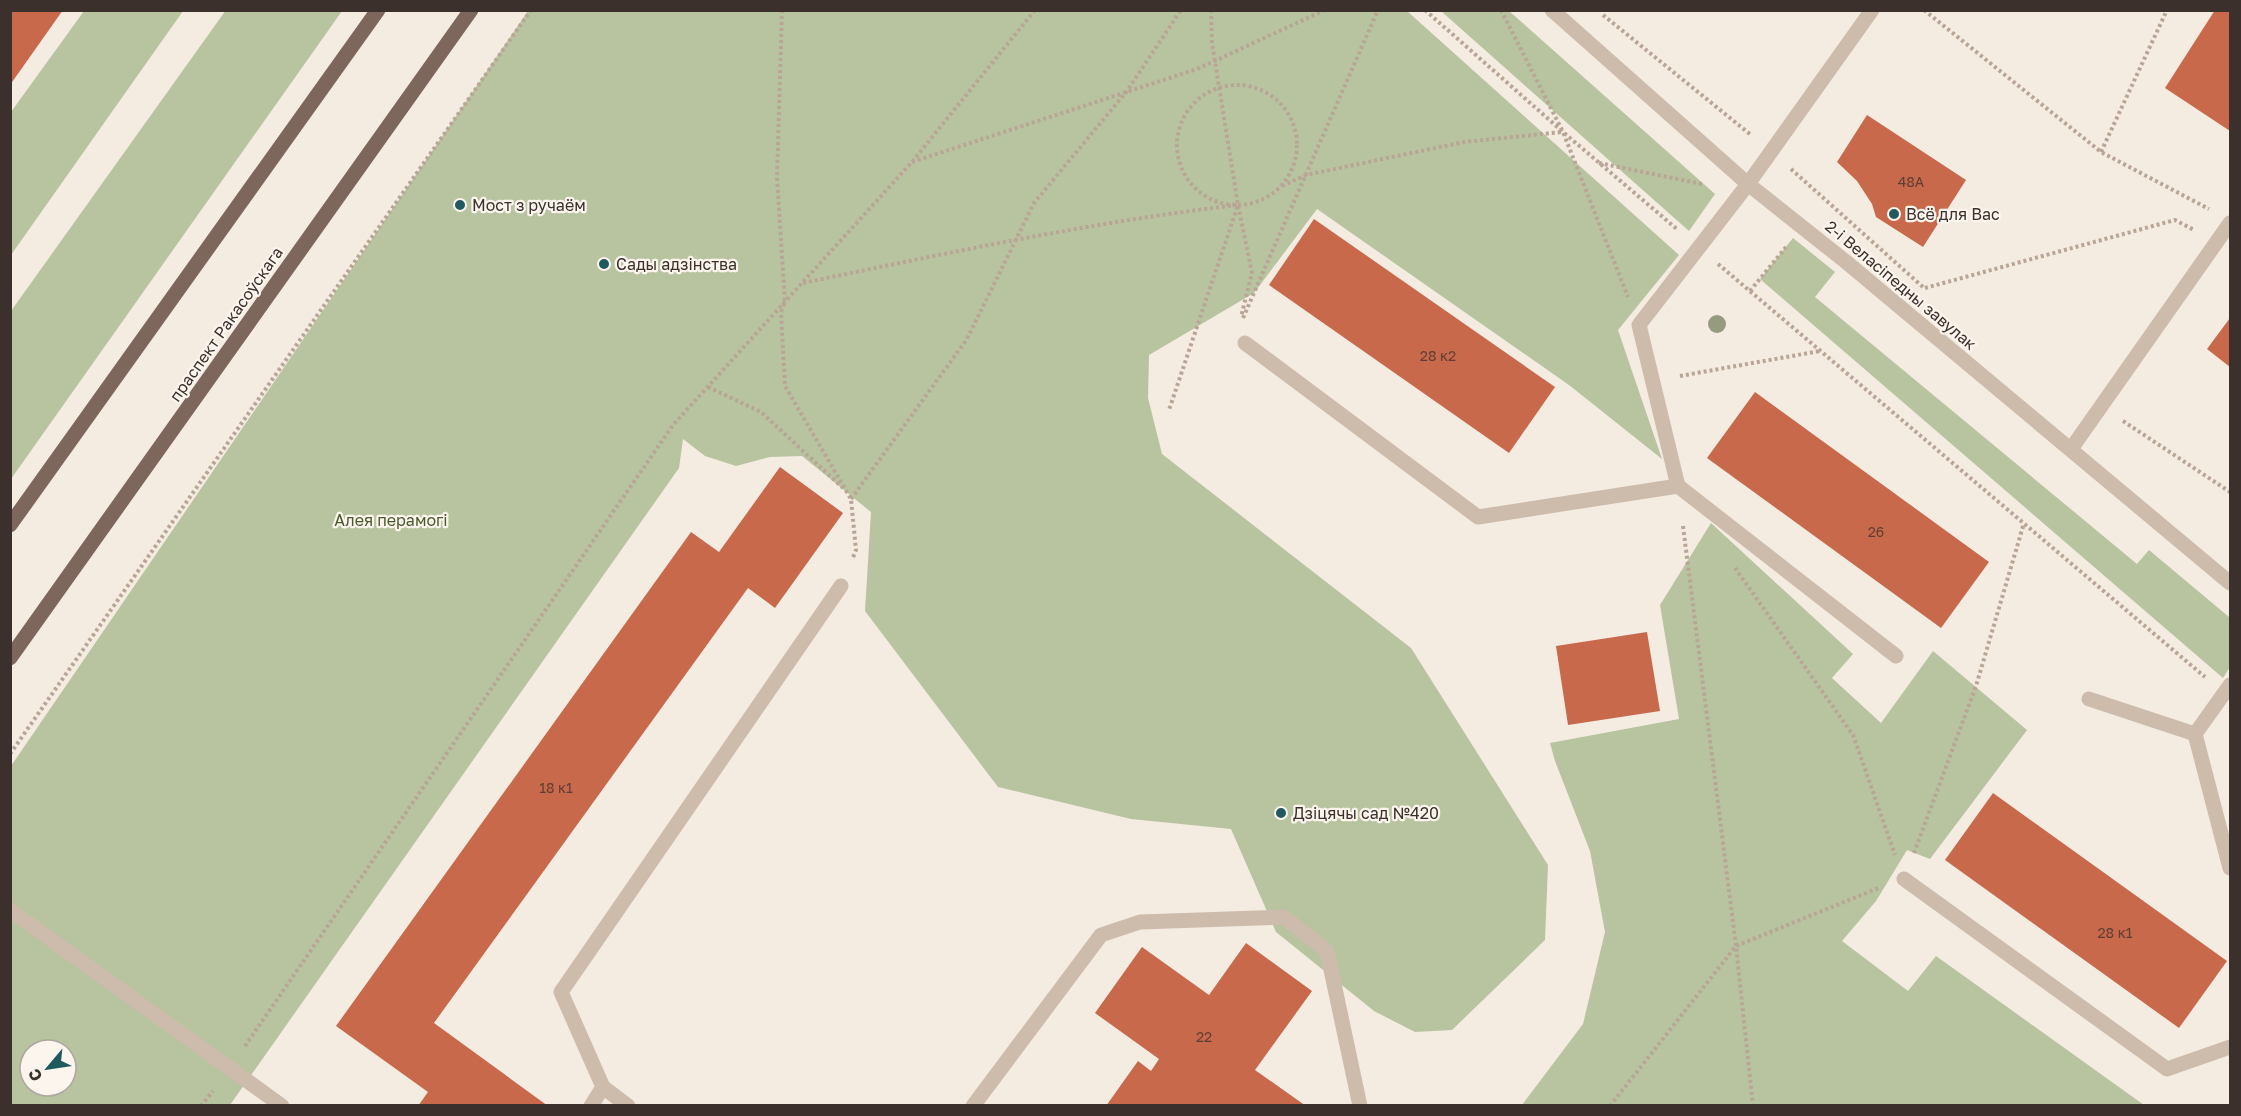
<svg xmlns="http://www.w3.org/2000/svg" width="2241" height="1116" font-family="'Golos Text',sans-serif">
	<rect width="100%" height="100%" fill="#f4ebe1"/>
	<!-- green -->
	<g fill="#b8c4a0" fill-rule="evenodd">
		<polygon points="226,10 342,11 11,479 11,311"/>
		<polygon points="84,11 183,11 11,255 11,112"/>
		<path d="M528,11H1407L1679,255L1618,330L1662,459L1569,385L1317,209L1254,293L1149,355L1148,398L1162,454L1411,648L1548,865L1545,940L1452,1030L1415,1032L1374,1011L1276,932L1231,829L1131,819L998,787L865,611L871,512L802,456L770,457L736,466L705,456L683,439L679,468L230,1105L11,1106V766ZM30,1050H66V1086H30Z"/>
		<polygon points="1441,11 1509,11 1715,194 1689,231"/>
		<polygon points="1793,238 1835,272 1815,297 2137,564 2149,550 2229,617 2230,667 2223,678 1760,279"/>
		<polygon points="1711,523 1853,654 1832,678 1881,723 1933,651 2027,730 1930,859 1907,850 1876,901 1842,941 1908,991 1936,956 2144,1105 1522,1105 1583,1024 1605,932 1590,851 1555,761 1550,743 1679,719 1660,605"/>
	</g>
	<!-- building -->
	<g fill="#c8694b">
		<polygon points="10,10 63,10 10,85"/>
		<polygon points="2215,10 2230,10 2230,131 2165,88"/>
		<polygon points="1867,115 1966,180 1923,247 1876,217 1872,204 1857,181 1837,162"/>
		<polygon points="1314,219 1555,387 1509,453 1269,285"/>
		<polygon points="2230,318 2230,367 2207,349"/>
		<polygon points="1755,392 1989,562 1941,628 1707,458"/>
		<polygon points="780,467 843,513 775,608 748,588 434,1023 548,1106 418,1106 428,1092 336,1026 691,532 719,552"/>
		<polygon points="1647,632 1660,711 1568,725 1556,646"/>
		<polygon points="1993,793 2227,961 2179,1028 1945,860"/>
		<polygon points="1246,943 1312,991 1255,1070 1306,1106 1106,1106 1138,1061 1151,1071 1159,1059 1095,1013 1142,947 1209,995"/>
	</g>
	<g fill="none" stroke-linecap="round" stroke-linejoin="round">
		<!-- path -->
		<g stroke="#b9a596" stroke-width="4" stroke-dasharray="3 3" stroke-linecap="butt">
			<polyline points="782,10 777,178 785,302 781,312 785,386 851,499 856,550 852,560"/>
			<polyline points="1211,10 1212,43 1238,205 1252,273 1241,317"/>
			<polyline points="1425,10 1563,132 1678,230"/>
			<polyline points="1501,10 1563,132 1628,297"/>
			<polyline points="1924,10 2101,152 2209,209"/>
			<polyline points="1603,15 1751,135"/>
			<circle cx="1237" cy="145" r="60"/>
			<polyline points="2101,152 2167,10"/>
			<polyline points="912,162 1197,69 1325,10"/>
			<polyline points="1599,163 1702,184"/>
			<polyline points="1791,169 1924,288"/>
			<polyline points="1282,186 1306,175 1464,142 1562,132"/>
			<polyline points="1718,264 2205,677"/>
			<path d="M803,283C948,253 1091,222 1238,205L1169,410"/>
			<polyline points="1925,288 2175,220 2194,230"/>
			<polyline points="1750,291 1786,247"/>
			<polyline points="1243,318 1378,10"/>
			<polyline points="1680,376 1820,351"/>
			<polyline points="708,387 761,412 843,488"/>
			<polyline points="2123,421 2230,492"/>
			<polyline points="851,499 967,339 1034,203 1127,91 1181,10"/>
			<polyline points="1683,526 1736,946 1753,1106"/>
			<polyline points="1735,568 1853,735 1895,855"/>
			<polyline points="10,754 531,10"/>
			<polyline points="1914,853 1976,686 2024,523"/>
			<polyline points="245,1046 673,425 912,162 1035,10"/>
			<polyline points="201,1106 213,1091"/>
			<polyline points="1610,1106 1736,946 1881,887"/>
		</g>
		<!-- minor -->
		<g stroke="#cdbbac" stroke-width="15">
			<polyline points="1552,10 1748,184 1845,261 2230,583"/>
			<polyline points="1872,10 1748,184 1639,325 1678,486 1896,656"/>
			<polyline points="1245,343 1478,517 1678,486"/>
			<polyline points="2071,449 2230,223"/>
			<polyline points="2230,685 2195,734 2230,868"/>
			<polyline points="2089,699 2195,734"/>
			<polyline points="1904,879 2167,1069 2230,1047"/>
			<polyline points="10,910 282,1106"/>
			<polyline points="603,1087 628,1106"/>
			<polyline points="591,1106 603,1087 561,992 841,586"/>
			<polyline points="973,1106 1101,935 1140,922 1284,917 1327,951 1360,1106"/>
		</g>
		<!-- major -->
		<g stroke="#7d675c" stroke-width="15">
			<polyline points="10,525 378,10"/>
			<polyline points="10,658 471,10"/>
		</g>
	</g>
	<!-- trees -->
	<circle fill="#969b7f" cx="1717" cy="324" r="9"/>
	<!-- markers -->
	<g fill="#1f5a5e" stroke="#fbf5ee" stroke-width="2">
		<circle cx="460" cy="205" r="6"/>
		<circle cx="1894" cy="214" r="6"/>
		<circle cx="604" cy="264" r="6"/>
		<circle cx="1281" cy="813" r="6"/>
	</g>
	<g text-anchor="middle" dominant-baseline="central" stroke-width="4.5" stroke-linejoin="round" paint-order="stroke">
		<!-- number labels -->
		<g font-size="14" fill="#5e3e33">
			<text x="1911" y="181">48А</text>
			<text x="1438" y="355">28 к2</text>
			<text x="1876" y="531">26</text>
			<text x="556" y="787">18 к1</text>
			<text x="2115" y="932">28 к1</text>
			<text x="1204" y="1036">22</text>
		</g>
		<!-- poi labels -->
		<g font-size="16" fill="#3b302b" stroke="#fbf5ee" text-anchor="start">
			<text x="472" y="205">Мост з ручаём</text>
			<text x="1906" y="214">Всё для Вас</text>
			<text x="616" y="264">Сады адзінства</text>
			<text x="1293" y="813">Дзіцячы сад №420</text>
		</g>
		<!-- street labels -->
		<g font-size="16" fill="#3b302b" stroke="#fbf5ee">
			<text transform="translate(1901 285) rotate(40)">2-і Веласіпедны завулак</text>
			<text transform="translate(226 324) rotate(-55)">праспект Ракасоўскага</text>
		</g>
		<!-- park labels -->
		<g font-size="16" fill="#4a5a2e" stroke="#fbf5ee">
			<text x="391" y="520">Алея перамогі</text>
		</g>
	</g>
	<!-- border -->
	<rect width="2241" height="1116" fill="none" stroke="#3b302b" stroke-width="24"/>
	<!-- north arrow -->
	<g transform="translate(48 1068) rotate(241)"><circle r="28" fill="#fbf5ee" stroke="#aea6a0" stroke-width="1.5"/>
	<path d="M0-4.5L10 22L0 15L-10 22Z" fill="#1f5a5e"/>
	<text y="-9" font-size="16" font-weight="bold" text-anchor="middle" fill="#3b302b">С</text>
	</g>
</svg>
